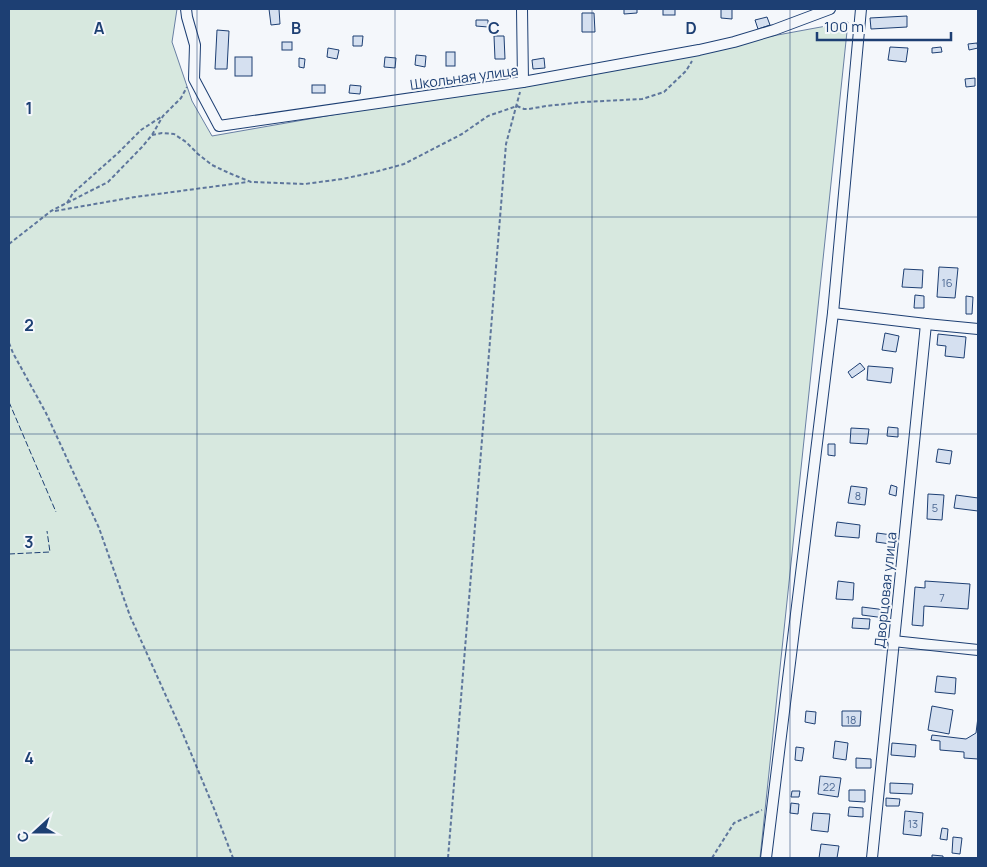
<svg xmlns="http://www.w3.org/2000/svg" width="987" height="867" font-family="Manrope,sans-serif">
	<rect width="100%" height="100%" fill="#f4f7fb"/>
	<!-- green -->
	<polygon fill="#d7e8df" stroke="#687fa3" points="9,9 177,9 172,42 192,101 212,136 503,85 523,82 848,22 760,858 9,858"/>
	<!-- building -->
	<g fill="#d5e0f0" stroke="#1d3f73">
		<polygon points="269,9 279,9 280,24 271,25"/>
		<polygon points="624,9 637,9 637,13 624,14"/>
		<rect x="663" y="9" width="12" height="6"/>
		<polygon points="721,9 732,9 732,19 721,18"/>
		<polygon points="582,13 594,13 595,32 582,32"/>
		<polygon points="907,16 907,27 871,29 870,18"/>
		<polygon points="767,17 770,25 758,29 755,20"/>
		<polygon points="476,20 488,20 488,27 476,26"/>
		<polygon points="217,30 229,31 227,69 215,69"/>
		<polygon points="353,36 363,36 362,46 353,46"/>
		<polygon points="494,36 504,36 505,59 495,59"/>
		<rect x="282" y="42" width="10" height="8"/>
		<polygon points="977,43 978,48 969,50 968,44"/>
		<polygon points="890,47 908,48 906,62 888,60"/>
		<polygon points="941,47 942,52 932,53 932,48"/>
		<polygon points="328,48 339,50 337,59 327,57"/>
		<rect x="446" y="52" width="9" height="14"/>
		<polygon points="416,55 426,56 425,67 415,65"/>
		<rect x="235" y="57" width="17" height="19"/>
		<polygon points="385,57 396,58 395,68 384,67"/>
		<polygon points="299,58 305,59 304,68 299,67"/>
		<polygon points="544,58 545,68 533,69 532,60"/>
		<polygon points="975,78 975,86 966,87 965,79"/>
		<rect x="312" y="85" width="13" height="8"/>
		<polygon points="350,85 361,86 360,94 349,93"/>
		<polygon points="939,267 958,268 955,298 937,297"/>
		<polygon points="904,269 923,270 922,288 902,287"/>
		<polygon points="915,295 924,296 924,308 914,308"/>
		<polygon points="966,296 973,297 972,314 966,314"/>
		<polygon points="885,333 899,336 896,352 882,350"/>
		<polygon points="938,334 966,337 964,358 945,356 946,346 937,345"/>
		<polygon points="860,363 865,369 852,378 848,372"/>
		<polygon points="868,366 893,368 891,383 867,380"/>
		<polygon points="888,427 898,428 898,437 887,436"/>
		<polygon points="851,428 869,429 867,444 850,443"/>
		<polygon points="828,444 835,444 835,456 828,455"/>
		<polygon points="938,449 952,451 950,464 936,462"/>
		<polygon points="891,485 897,487 896,496 889,494"/>
		<polygon points="851,486 867,488 865,505 848,503"/>
		<polygon points="928,494 944,495 942,520 927,519"/>
		<polygon points="956,495 978,498 978,511 954,508"/>
		<polygon points="837,522 860,525 859,538 835,536"/>
		<polygon points="877,533 892,535 891,544 876,542"/>
		<polygon points="838,581 854,583 853,600 836,599"/>
		<polygon points="925,581 970,584 968,609 924,606 923,626 912,625 915,587 925,588"/>
		<polygon points="862,607 886,610 885,618 862,615"/>
		<polygon points="853,618 870,619 869,629 852,628"/>
		<polygon points="937,676 956,678 955,694 935,692"/>
		<polygon points="932,706 953,710 949,734 928,730"/>
		<polygon points="806,711 816,712 815,724 805,722"/>
		<polygon points="842,711 861,711 860,726 842,726"/>
		<polygon points="978,717 978,759 964,758 964,752 940,750 940,741 931,740 932,735 966,739 976,733"/>
		<polygon points="835,741 848,743 846,760 833,758"/>
		<polygon points="892,743 916,745 915,757 891,755"/>
		<polygon points="796,747 804,748 802,761 795,760"/>
		<polygon points="856,758 871,759 871,768 856,768"/>
		<polygon points="820,776 841,778 838,797 818,794"/>
		<polygon points="890,783 913,784 912,794 890,793"/>
		<polygon points="849,790 865,790 865,802 849,801"/>
		<polygon points="792,791 800,791 799,797 791,797"/>
		<polygon points="886,798 900,799 899,806 886,806"/>
		<polygon points="791,803 799,804 798,814 790,813"/>
		<polygon points="849,807 863,808 863,817 848,816"/>
		<polygon points="905,811 923,813 921,836 903,834"/>
		<polygon points="813,813 830,814 828,832 811,830"/>
		<polygon points="942,828 948,829 947,840 940,839"/>
		<polygon points="953,837 962,838 960,854 952,853"/>
		<polygon points="821,844 839,846 837,858 819,858"/>
		<polygon points="932,855 943,856 943,858 932,858"/>
	</g>
	<g fill="none" stroke-linecap="round" stroke-linejoin="round">
		<defs>
			<g id="minor">
				<polyline points="186,9 187,17 195,45 194,79 219,126 523,82 699,50 734,42 774,30 830,9"/>
				<polyline points="522,9 523,82"/>
				<polyline points="833,313 926,324 978,329"/>
				<polyline points="893,641 978,650"/>
				<polyline points="766,858 833,313 861,9"/>
				<polyline points="872,858 926,324"/>
			</g>
		</defs>
		<!-- minor casing -->
		<use href="#minor" stroke="#1d3f73" stroke-width="12"/>
		<!-- path -->
		<g stroke="#5e769c" stroke-width="2" stroke-dasharray="4 2.5" stroke-linecap="butt">
			<polyline points="152,135 162,133 174,134 186,142 198,154 212,165 229,173 251,182 305,184 342,179 375,172 404,164 462,134 488,116 517,106 524,109 529,109 546,106 584,102 642,99 664,92 686,71 692,61"/>
			<polyline points="67,203 73,193 118,153 141,130 161,117"/>
			<polyline points="55,211 135,197 248,182"/>
			<polyline points="9,244 51,211 108,182 142,147 152,135 163,116 181,98 187,87"/>
			<polyline points="9,343 13,353 46,413 99,528 130,616 180,727 215,811 233,858"/>
			<polyline points="448,858 506,144 520,92"/>
			<polyline points="712,858 734,823 762,810"/>
		</g>
		<!-- minor -->
		<use href="#minor" stroke="#f4f7fb" stroke-width="10"/>
		<!-- fence -->
		<g stroke="#1d3f73" stroke-width="1" stroke-dasharray="6 2.5" stroke-linecap="butt">
			<polyline points="9,402 56,512"/>
			<polyline points="9,554 50,552 47,531"/>
		</g>
	</g>
	<!-- grid -->
	<path fill="none" stroke="#1d3f73" stroke-width="1" stroke-opacity="0.55" d="M197,9V858M395,9V858M592,9V858M790,9V858M9,217H978M9,434H978M9,650H978"/>
	<g text-anchor="middle" dominant-baseline="central" stroke-width="4" stroke-linejoin="round" paint-order="stroke">
		<!-- number labels -->
		<g font-size="11" fill="#4b6792">
			<text x="947" y="282">16</text>
			<text x="858" y="495">8</text>
			<text x="935" y="507">5</text>
			<text x="942" y="597">7</text>
			<text x="851" y="719">18</text>
			<text x="829" y="786">22</text>
			<text x="913" y="823">13</text>
		</g>
		<!-- street labels -->
		<g font-size="14" fill="#1d3f73" stroke="#f4f7fb">
			<text transform="translate(464 77) rotate(-8)">Школьная улица</text>
			<text transform="translate(885 590) rotate(-84)">Дворцовая улица</text>
		</g>
	</g>
	<g font-size="16" text-anchor="middle" font-weight="bold" fill="#1d3f73" stroke="#f4f7fb" stroke-width="4" stroke-linejoin="round" paint-order="stroke">
		<text x="99" y="34">A</text>
		<text x="296" y="34">B</text>
		<text x="494" y="34">C</text>
		<text x="691" y="34">D</text>
		<text x="29" y="114">1</text>
		<text x="29" y="331">2</text>
		<text x="29" y="548">3</text>
		<text x="29" y="764">4</text>
	</g>
	<!-- border -->
	<rect width="987" height="867" fill="none" stroke="#1d3f73" stroke-width="20"/>
	<!-- north arrow -->
	<g transform="translate(35 832) rotate(249)" stroke="#f4f7fb" stroke-width="4" paint-order="stroke">
	<path d="M0-4L9 19L0 12L-9 19Z" fill="#1d3f73"/>
	<text y="-8" font-size="14" font-weight="bold" text-anchor="middle" fill="#1d3f73">С</text>
	</g>
	<!-- scale -->
	<path d="M817 32v8h134v-8" fill="none" stroke="#1d3f73" stroke-width="2.5"/>
	<text x="824" y="32" font-size="15" fill="#1d3f73" stroke="#f4f7fb" stroke-width="4" paint-order="stroke">100 m</text>
</svg>
